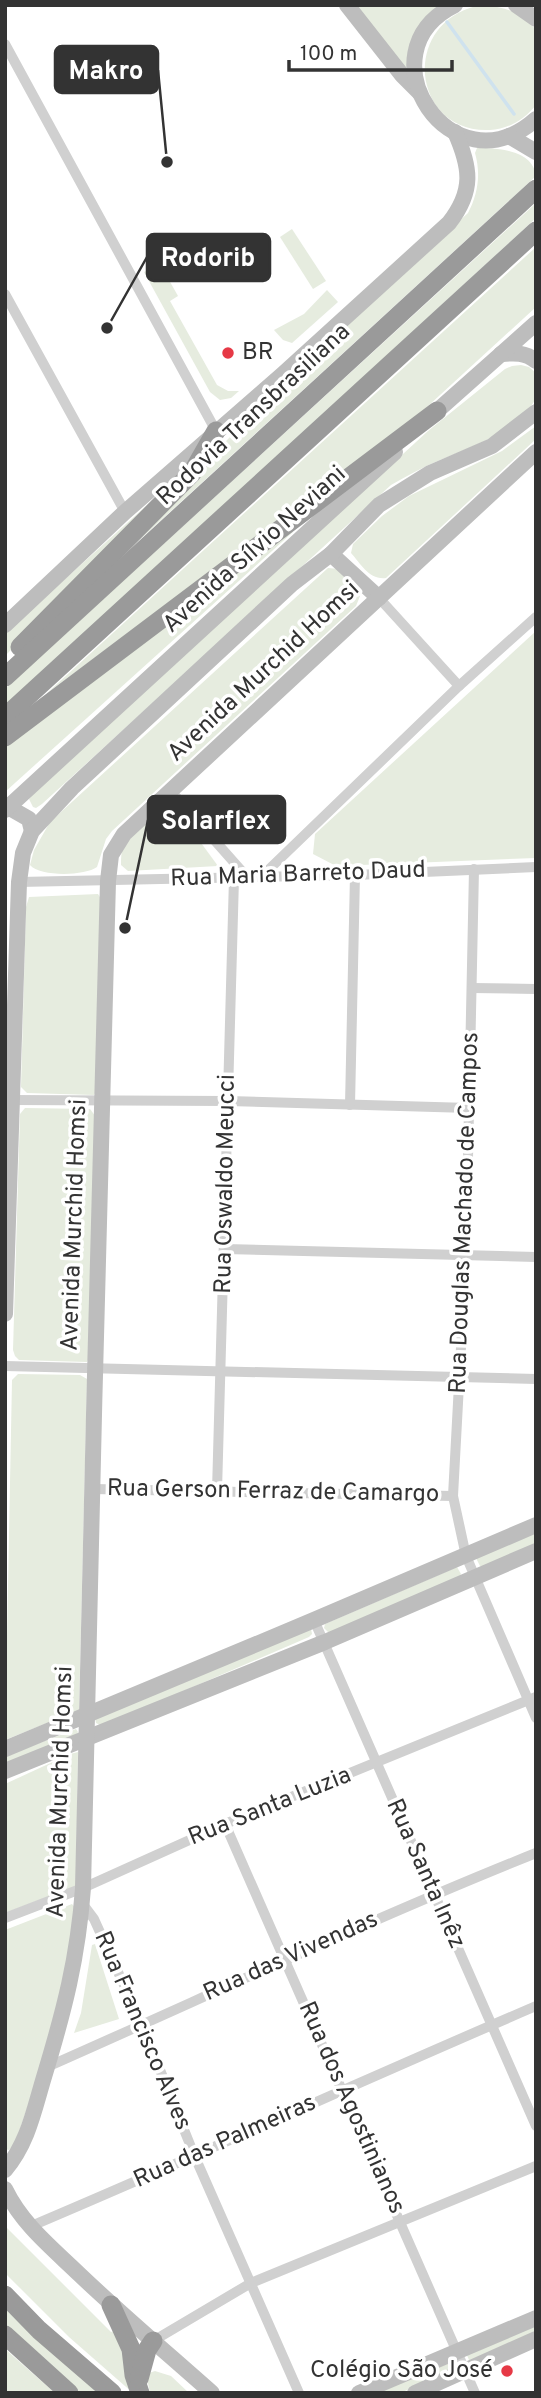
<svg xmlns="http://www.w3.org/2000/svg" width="541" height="2398" font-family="Overpass,sans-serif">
	<rect width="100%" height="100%" fill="#fff"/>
	<!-- grass -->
	<g fill="#e6ecdf">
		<path d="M355,5H441C415,25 410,42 409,74Z"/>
		<path d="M476,6C499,4 521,11 536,30V105C524,120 508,129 490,130C413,134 399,26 476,6Z"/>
		<path d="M477,148C498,148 533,150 536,176L146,534L102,574L100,573L270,395L468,213C478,194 481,174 475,153Z"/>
		<polygon points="536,203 536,218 5,707 5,689"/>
		<polygon points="292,229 326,281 313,289 280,237"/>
		<polygon points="536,247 536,307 403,429 46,694"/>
		<polygon points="160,264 178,296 170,301 217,385 228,391 239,391 231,398 220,400 210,392 144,272"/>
		<polygon points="327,290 338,302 292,343 283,340 274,330 304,314"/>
		<path d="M521,365L529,367L536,373V398C520,430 471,447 440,460C423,467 407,476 391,485L42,804L36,808L33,807L29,799L33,794L428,431L505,369L512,366Z"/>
		<path d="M536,426V439L386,578C369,580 361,564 351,553L353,544L382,516L409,496L502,451Z"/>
		<polygon points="176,479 5,656 5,633"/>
		<polygon points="289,529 293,532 5,792 5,748 158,628"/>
		<path d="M328,568L339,569L358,590L360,596L356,606L112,831L106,839L97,867C85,876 40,877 30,865L34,850L50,822Z"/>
		<polygon points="536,631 536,858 336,866 313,854 315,834"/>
		<path d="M170,811L182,817L218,866L128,871L121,865C121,859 121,852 123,847C130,834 156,814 170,811Z"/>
		<polygon points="98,894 101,899 98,1088 94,1095 27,1093 21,1087 26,907 29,897"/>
		<polygon points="25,1108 90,1109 96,1117 90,1355 87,1362 19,1360 15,1356 13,1350 20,1114"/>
		<polygon points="18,1374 80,1375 87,1379 79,1710 5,1740 12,1380"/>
		<polygon points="536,1531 536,1545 484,1566 480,1566 475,1556"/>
		<polygon points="457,1567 461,1574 459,1577 330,1634 324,1628 325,1624"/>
		<polygon points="311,1629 312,1634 309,1637 107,1724 100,1725 96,1723 95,1718"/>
		<polygon points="76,1729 78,1732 75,1739 5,1765 5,1756"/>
		<polygon points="78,1752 76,1886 5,1913 5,1784 70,1754"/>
		<polygon points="72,1904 76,1909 56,2024 14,2146 9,2150 5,2149 5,1930"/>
		<polygon points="95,1944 119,2019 74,2033 81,2013 92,1945"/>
		<polygon points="5,2226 111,2332 115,2331 123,2342 133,2393 69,2337 5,2273"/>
		<polygon points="5,2306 100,2393 77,2393 5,2326"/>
		<polygon points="536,2320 536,2334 473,2359 469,2360 466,2353"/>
		<polygon points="5,2349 55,2393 5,2393"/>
		<polygon points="450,2363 450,2372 400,2393 367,2393"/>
		<polygon points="155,2371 171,2376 189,2393 150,2393 146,2374"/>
	</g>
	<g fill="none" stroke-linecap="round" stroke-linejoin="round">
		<!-- stream -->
		<polyline stroke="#cfe2ee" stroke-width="3.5" points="447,22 514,114"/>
		<!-- street -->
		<g stroke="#d0d0d0" stroke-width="10">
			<polyline points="5,44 216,431"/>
			<polyline points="5,294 125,512"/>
			<polyline points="379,598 459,686"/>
			<polyline points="170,790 247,877"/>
			<polyline points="474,869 466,1254 453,1496 466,1556 536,1718"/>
			<polyline points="261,877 459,686 536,617"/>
			<polyline points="19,882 355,875 536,867"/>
			<polyline points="472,988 536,989"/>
			<polyline points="5,1027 13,1033 5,1036"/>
			<polyline points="11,1100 228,1101 469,1108"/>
			<polyline points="350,1105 355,875"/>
			<polyline points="225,1249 536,1257"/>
			<polyline points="5,1366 536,1379"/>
			<polyline points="93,1489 453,1496"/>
			<polyline points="217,1491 234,878"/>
			<polyline points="314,1620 536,2126"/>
			<polyline points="225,1824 475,2393"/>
			<polyline points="82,1903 94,1919 142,2025 195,2157 299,2393"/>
			<polyline points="5,1918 83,1888 225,1824 536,1697"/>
			<path d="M47,2067C210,1995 371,1919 536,1853"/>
			<path d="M29,2227C199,2155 366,2079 536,2006"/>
			<polyline points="153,2341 251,2283 536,2166"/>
		</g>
		<!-- secondary -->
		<g stroke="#bdbdbd" stroke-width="16">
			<polyline points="347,5 402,75 419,92"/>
			<path d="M455,5C359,52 452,194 536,119"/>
			<polyline points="516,5 536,19"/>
			<polyline points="509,136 536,152"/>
			<path d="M501,354C514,353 525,352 536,361"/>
			<polyline points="428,419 536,323"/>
			<polyline points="331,554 379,598"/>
			<path d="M5,625L125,512L283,374L449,223C474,191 471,168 455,132"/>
			<polyline points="8,807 29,819 32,831"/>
			<polyline points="5,810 395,452"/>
			<polyline points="5,1314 19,882 23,853 32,831 72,788 292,584 331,554 379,505 430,473 492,446 536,412"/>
			<polyline points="5,1749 314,1620 536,1525"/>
			<polyline points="5,1771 325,1642 536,1551"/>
			<path d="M5,2170C28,2143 34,2110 44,2077C64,2011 78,1958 83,1888C89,1552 100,1217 108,881L111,855L124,834L536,452"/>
			<path d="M5,2189C22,2224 51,2247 79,2274C122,2315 167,2353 212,2393"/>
			<polyline points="359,2393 536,2318"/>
			<polyline points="415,2393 536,2339"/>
		</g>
		<!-- highway -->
		<g stroke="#9a9a9a" stroke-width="19">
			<polyline points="20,647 192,473 216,431"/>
			<polyline points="5,677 536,189"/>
			<polyline points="5,717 536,231"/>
			<polyline points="5,737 437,411"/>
			<polyline points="5,2295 39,2330 112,2393"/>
			<polyline points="111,2305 131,2349 134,2375 140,2393"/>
			<polyline points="5,2335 69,2393"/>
			<polyline points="139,2379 147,2350 153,2341"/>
		</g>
	</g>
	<!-- markers -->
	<g fill="#e63946" stroke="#fff" stroke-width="2.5">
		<circle cx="228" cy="353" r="7"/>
		<circle cx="507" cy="2371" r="7"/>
	</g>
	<g text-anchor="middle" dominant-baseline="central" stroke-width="7" stroke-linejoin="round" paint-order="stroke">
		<!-- poi labels -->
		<g font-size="24" fill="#333" stroke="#fff" text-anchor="start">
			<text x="242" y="353">BR</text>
			<text x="493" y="2371" text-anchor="end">Colégio São José</text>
		</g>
		<!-- street labels -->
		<g font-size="24" fill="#333" stroke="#fff">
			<text transform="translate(254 415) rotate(-43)">Rodovia Transbrasiliana</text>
			<text transform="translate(255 550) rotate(-42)">Avenida Sílvio Neviani</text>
			<text transform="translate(264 672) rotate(-43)">Avenida Murchid Homsi</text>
			<text transform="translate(298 875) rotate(-2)">Rua Maria Barreto Daud</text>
			<text transform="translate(226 1184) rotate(-89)">Rua Oswaldo Meucci</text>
			<text transform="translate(465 1213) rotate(-88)">Rua Douglas Machado de Campos</text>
			<text transform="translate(75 1225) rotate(-88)">Avenida Murchid Homsi</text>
			<text transform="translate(273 1492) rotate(1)">Rua Gerson Ferraz de Camargo</text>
			<text transform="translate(61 1792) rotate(-88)">Avenida Murchid Homsi</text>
			<text transform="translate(270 1807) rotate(-22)">Rua Santa Luzia</text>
			<text transform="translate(425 1874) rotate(66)">Rua Santa Inêz</text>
			<text transform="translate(291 1957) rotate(-24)">Rua das Vivendas</text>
			<text transform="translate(142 2031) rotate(67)">Rua Francisco Alves</text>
			<text transform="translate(351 2108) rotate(66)">Rua dos Agostinianos</text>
			<text transform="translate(225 2142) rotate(-24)">Rua das Palmeiras</text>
		</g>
	</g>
	<!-- callouts -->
	<path fill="none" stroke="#333" stroke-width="2.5" d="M167 162L158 70M107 328L147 257M125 928L148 820"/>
	<g fill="#333" stroke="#fff" stroke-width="2.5">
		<circle cx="167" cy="162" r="7"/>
		<circle cx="107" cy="328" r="7"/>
		<circle cx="125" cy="928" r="7"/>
	</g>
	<g fill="#333" stroke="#333" stroke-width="2.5">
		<rect x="55" y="46" width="103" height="47" rx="7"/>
		<rect x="147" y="234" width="123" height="47" rx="7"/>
		<rect x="148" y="796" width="137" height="47" rx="7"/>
	</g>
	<g font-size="26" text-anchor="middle" font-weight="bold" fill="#fff">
		<text x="106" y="79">Makro</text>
		<text x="208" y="266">Rodorib</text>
		<text x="216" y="829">Solarflex</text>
	</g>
	<!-- border -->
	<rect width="541" height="2398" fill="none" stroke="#333333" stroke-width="14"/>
	<!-- scale -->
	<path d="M289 60v10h163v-10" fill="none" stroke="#333333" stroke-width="3.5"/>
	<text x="300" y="60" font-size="21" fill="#333333" stroke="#ffffff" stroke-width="5" paint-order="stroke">100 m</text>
</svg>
